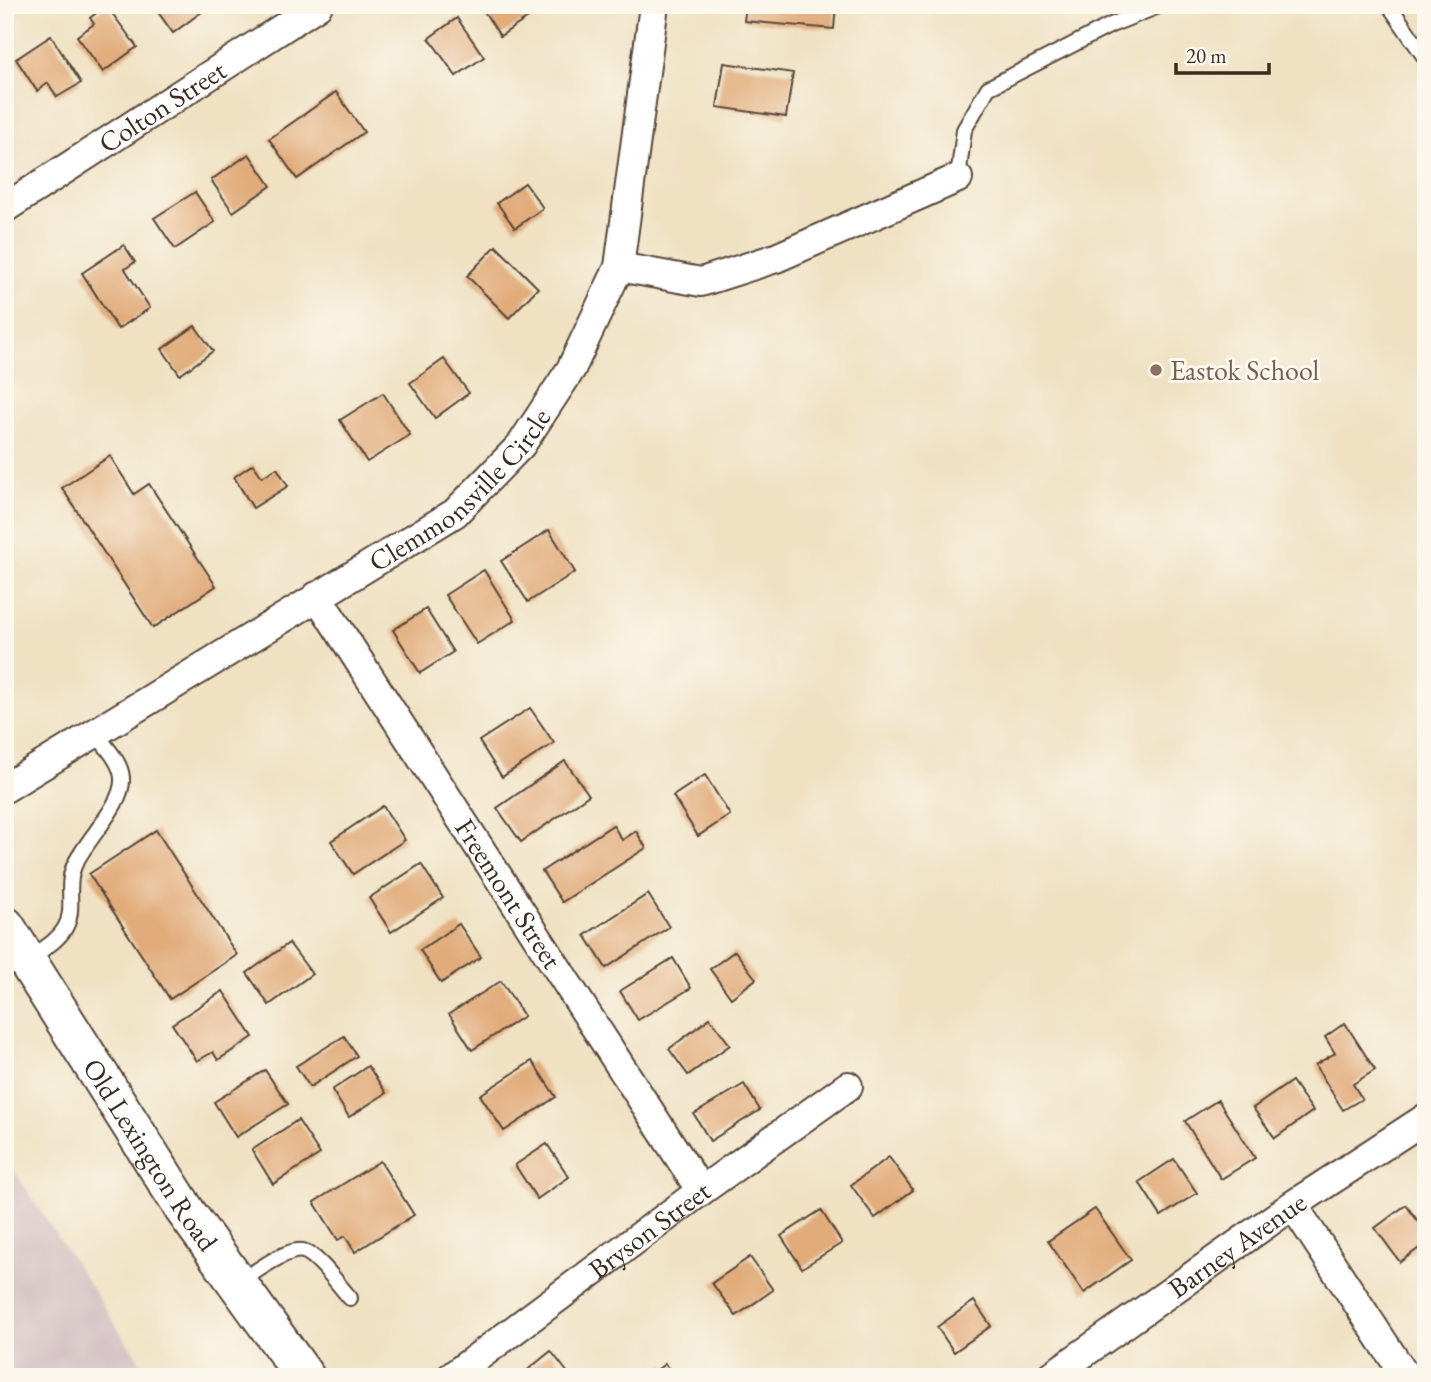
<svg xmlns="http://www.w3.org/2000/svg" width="1431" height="1382" font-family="'EB Garamond',serif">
	<rect width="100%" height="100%" fill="#fbf7ec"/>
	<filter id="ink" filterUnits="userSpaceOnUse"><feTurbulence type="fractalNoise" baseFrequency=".0143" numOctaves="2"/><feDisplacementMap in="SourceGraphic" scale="14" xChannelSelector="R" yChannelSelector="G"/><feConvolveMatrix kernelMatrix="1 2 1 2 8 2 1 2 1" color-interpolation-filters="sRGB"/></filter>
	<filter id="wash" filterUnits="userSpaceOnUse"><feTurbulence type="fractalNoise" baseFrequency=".00686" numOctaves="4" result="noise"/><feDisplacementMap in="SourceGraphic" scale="28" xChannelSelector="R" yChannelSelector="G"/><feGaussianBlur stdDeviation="1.57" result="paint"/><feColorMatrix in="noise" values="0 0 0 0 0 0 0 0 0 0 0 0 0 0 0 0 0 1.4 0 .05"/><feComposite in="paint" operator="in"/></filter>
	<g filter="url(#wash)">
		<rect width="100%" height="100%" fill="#efe1c2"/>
		<!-- industrial -->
		<polygon fill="#d2bec1" points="5,1157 150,1377 5,1377"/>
		<g id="blocks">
			<!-- building -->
			<g fill="#e1ac7a">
				<polygon points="106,5 137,47 103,72 77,36 94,24 90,18"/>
				<polygon points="153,5 211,5 173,33"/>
				<polygon points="480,5 535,5 539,11 500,36"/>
				<polygon points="746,5 836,5 834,29 744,21"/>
				<polygon points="457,18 484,57 456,76 429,38"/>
				<polygon points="51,36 81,83 57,97 48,83 37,91 16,59"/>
				<polygon points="724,63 793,73 786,117 717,107"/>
				<polygon points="336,92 364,132 297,179 269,139"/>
				<polygon points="249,154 271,186 233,212 211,180"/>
				<polygon points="525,183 543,208 515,228 497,203"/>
				<polygon points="195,192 215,222 175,249 154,218"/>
				<polygon points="124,245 135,262 125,269 150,308 118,329 82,273"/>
				<polygon points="496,246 538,288 509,318 467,276"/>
				<polygon points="195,326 213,351 180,375 162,349"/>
				<polygon points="444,359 469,393 435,418 410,383"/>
				<polygon points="383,393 410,435 367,462 340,420"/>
				<polygon points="110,456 134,494 149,484 216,586 153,628 62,488"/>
				<polygon points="253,464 262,477 277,468 288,486 253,508 234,477"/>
				<polygon points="549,530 575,572 528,602 501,561"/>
				<polygon points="484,570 515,620 477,644 445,595"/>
				<polygon points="426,609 453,652 420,673 393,630"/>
				<polygon points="530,708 554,743 502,777 479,741"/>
				<polygon points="565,761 589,795 521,842 497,808"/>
				<polygon points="705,775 730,815 698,836 673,796"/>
				<polygon points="383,806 405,840 353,874 331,841"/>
				<polygon points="613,825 622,840 636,831 646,848 562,902 542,871"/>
				<polygon points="156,830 237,955 170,999 89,874"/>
				<polygon points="421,864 443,898 391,932 369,898"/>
				<polygon points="648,894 669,927 606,968 585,935"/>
				<polygon points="459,924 481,957 441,983 420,950"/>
				<polygon points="289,943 312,974 269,1005 247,973"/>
				<polygon points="735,951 756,979 731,998 710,969"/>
				<polygon points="673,958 691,988 638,1020 620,991"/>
				<polygon points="501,981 524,1016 472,1050 449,1014"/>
				<polygon points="223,991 253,1037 218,1060 213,1052 197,1061 172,1024"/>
				<polygon points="710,1018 730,1045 688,1075 669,1049"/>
				<polygon points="1345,1023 1375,1070 1353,1084 1362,1099 1343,1110 1315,1065 1335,1053 1325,1037"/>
				<polygon points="344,1036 357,1056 310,1087 296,1066"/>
				<polygon points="532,1061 556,1097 504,1131 480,1095"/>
				<polygon points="368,1066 386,1093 349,1117 332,1090"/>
				<polygon points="265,1070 288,1104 236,1137 214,1102"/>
				<polygon points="1292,1081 1313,1111 1275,1138 1253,1108"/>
				<polygon points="744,1084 760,1110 710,1141 694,1114"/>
				<polygon points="1218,1100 1255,1158 1221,1179 1185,1121"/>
				<polygon points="298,1120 320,1154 273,1184 252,1150"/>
				<polygon points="547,1144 569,1177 537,1199 515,1165"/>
				<polygon points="889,1157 913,1190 875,1218 851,1185"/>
				<polygon points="1174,1159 1197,1193 1161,1216 1139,1182"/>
				<polygon points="380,1161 414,1215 355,1252 345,1236 338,1240 314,1202"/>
				<polygon points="1406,1205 1426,1232 1426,1243 1400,1262 1375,1228"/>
				<polygon points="1095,1209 1131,1260 1084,1293 1048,1241"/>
				<polygon points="821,1210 842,1243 802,1268 781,1236"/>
				<polygon points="750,1257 773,1290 736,1316 712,1283"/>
				<polygon points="1426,1278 1426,1300 1416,1285"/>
				<polygon points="974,1301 991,1326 954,1352 937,1327"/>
				<polygon points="551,1351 571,1377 519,1377"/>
				<polygon points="665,1364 675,1377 647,1377"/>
				<polygon points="852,1369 857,1377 841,1377"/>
			</g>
		</g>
	</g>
	<g filter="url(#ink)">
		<use href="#blocks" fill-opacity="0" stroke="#564537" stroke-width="2"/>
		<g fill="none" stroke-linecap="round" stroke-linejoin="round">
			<defs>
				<g id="service">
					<polyline points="1389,5 1426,59"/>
					<polyline points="958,178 964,130 988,88 1111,25 1161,5"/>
					<path d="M29,959C41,950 57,942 65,928C76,910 65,886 74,866C85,840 124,805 122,778C121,761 104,745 95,733"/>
					<path d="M239,1282C253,1274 287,1247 303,1251C317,1254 340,1287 350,1298"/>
				</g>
				<g id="minor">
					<path id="s1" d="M5,208L318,5"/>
					<polyline points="619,267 701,282 776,258 958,178"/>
					<path id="s2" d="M317,596L701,1191"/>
					<path id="s3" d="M5,788L455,513L521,445L571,369L619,267L654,5"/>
					<polyline points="1293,1205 1406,1377"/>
					<path id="s4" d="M451,1377L701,1191L848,1086"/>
					<path id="s5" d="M1050,1377L1293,1205L1426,1118"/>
				</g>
				<g id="secondary">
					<path id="s6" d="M5,926L186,1212L305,1377"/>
				</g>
			</defs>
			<!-- service casing -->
			<use href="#service" stroke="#564537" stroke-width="18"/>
			<!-- minor casing -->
			<use href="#minor" stroke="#564537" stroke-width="32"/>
			<!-- secondary casing -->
			<use href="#secondary" stroke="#564537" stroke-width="42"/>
			<!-- service -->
			<use href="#service" stroke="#fff" stroke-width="14"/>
			<!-- minor -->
			<use href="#minor" stroke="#fff" stroke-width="28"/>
			<!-- secondary -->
			<use href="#secondary" stroke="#fff" stroke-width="38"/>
		</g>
	</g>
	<!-- markers -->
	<circle fill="#8d6e63" stroke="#fbf7ec" stroke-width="2.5" cx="1156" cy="370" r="7"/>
	<g text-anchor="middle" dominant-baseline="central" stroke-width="6" stroke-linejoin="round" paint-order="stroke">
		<!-- street labels -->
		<g font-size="28" fill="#3b2a1e" stroke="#fbf7ec">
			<text stroke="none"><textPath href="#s1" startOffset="187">Colton Street</textPath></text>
			<text stroke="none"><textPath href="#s3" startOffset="546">Clemmonsville Circle</textPath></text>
			<text stroke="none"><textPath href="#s2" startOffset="354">Freemont Street</textPath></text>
			<text stroke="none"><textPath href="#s6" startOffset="271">Old Lexington Road</textPath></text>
			<text stroke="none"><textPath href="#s4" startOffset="247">Bryson Street</textPath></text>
			<text stroke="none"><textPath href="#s5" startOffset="229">Barney Avenue</textPath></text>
		</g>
		<!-- education labels -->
		<g font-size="28" fill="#785e54" stroke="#fbf7ec" text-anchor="start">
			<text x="1170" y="370">Eastok School</text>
		</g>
	</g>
	<!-- margin -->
	<rect width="1431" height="1382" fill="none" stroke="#fbf7ec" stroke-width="28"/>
	<!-- scale -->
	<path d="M1176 63v10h93v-10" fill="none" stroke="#3b2a1e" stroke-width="3.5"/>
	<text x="1186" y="63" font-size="21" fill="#3b2a1e" stroke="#fbf7ec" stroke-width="5" paint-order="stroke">20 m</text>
</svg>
